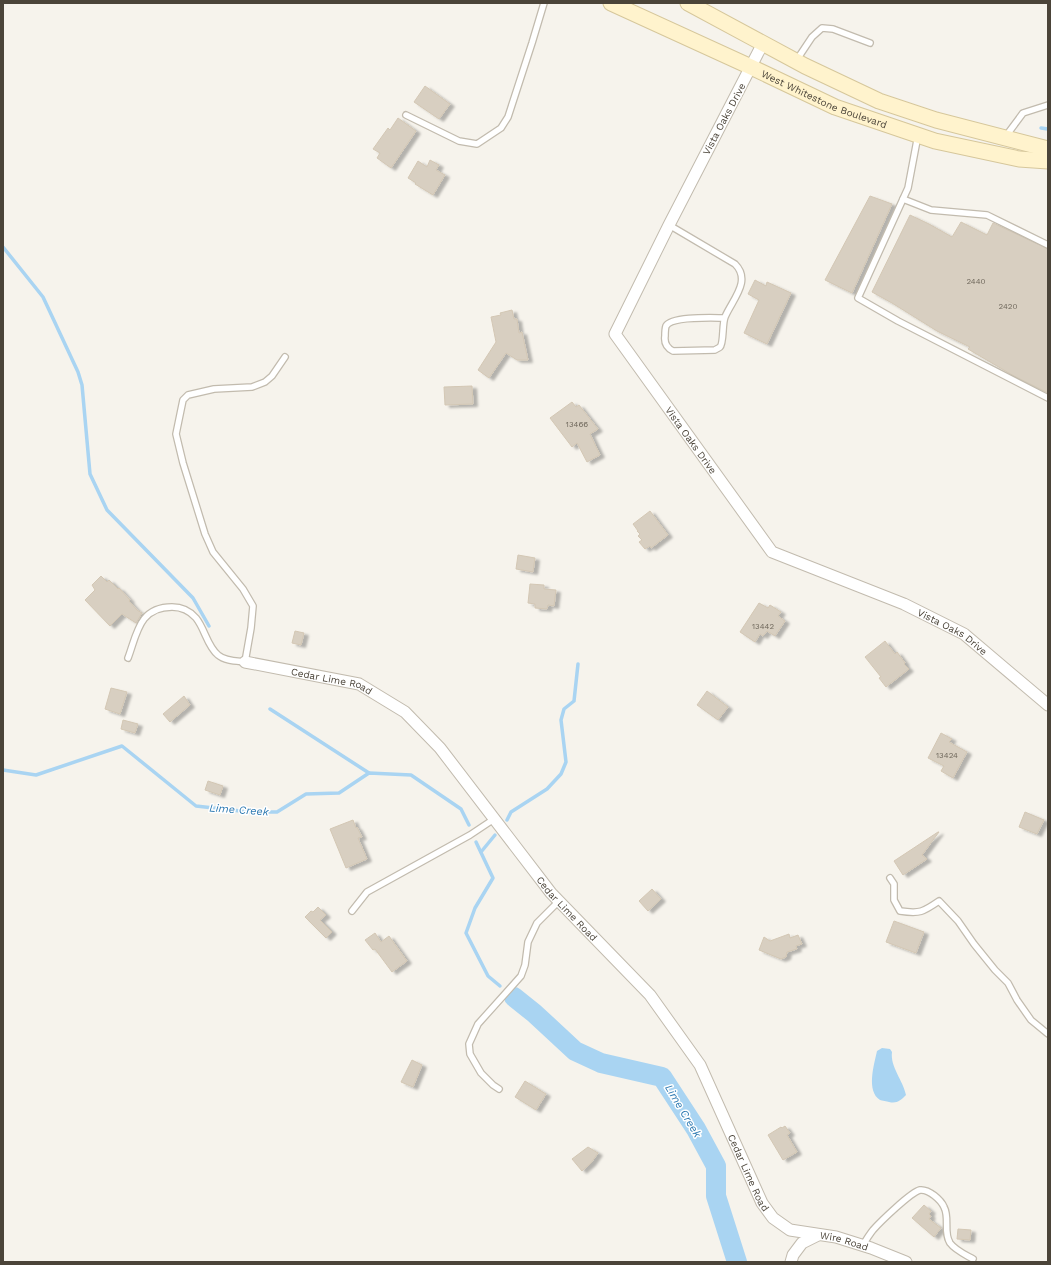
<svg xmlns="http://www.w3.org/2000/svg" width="1051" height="1265" font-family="'Work Sans',sans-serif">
	<defs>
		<filter id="shadow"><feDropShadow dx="4.5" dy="2.5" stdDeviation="1" flood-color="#0004"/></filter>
	</defs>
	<rect width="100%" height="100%" fill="#f6f3ec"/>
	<!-- water -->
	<path fill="#a9d4f2" d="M882,1048L890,1049L892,1052C890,1067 903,1080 906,1095C901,1100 897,1104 889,1102C887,1101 882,1101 880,1100C866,1091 874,1065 877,1051Z"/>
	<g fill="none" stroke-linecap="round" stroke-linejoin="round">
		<!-- stream -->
		<g stroke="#a9d4f2" stroke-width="3.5">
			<polyline points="1041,128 1048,129"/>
			<polyline points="3,247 43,297 78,372 82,385 90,474 107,510 193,598 209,626"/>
			<polyline points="270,709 369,773"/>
			<polyline points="3,770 36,775 122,746 196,806 249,812 277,812 306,794 339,793 369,773 411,775 461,809 469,825"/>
			<polyline points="507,820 511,812 547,789 561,774 566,762 561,720 564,709 574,701 578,664"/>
			<polyline points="476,842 493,878 475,908 466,933 488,976 500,986"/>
			<polyline points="481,852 495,835"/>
		</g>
		<!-- river -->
		<polyline stroke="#a9d4f2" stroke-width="20" points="514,997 534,1013 575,1051 601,1063 662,1077 696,1129 716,1166 716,1196 737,1262"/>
	</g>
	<!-- building -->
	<g fill="#d8cfc1" stroke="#d3c7b4" filter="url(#shadow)">
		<polygon points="425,86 450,104 439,119 414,102"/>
		<polygon points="398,118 416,131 391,168 377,158 380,153 373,149 388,128 390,130"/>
		<polygon points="430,160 439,165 436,170 445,175 433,195 415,184 416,183 408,178 418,161 427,167"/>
		<polygon points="870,196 892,204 852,293 825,280"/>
		<polygon points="910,215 929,224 952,237 961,222 987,235 993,223 1048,249 1048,393 1014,376 968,349 970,347 937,331 892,303 872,292"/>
		<polygon points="755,280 766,286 767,282 791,293 767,344 744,333 759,300 748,294"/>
		<polygon points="512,310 514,319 517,319 519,333 522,332 528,360 517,360 506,353 489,378 478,370 496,342 491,317 501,315 500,313"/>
		<polygon points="472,386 473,404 445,405 444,387"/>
		<polygon points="572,402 576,407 579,405 598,429 590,434 600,455 587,462 577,443 572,447 550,418"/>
		<polygon points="650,511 668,535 651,548 650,546 645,549 639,542 642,540 638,536 640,534 637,531 638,531 633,524"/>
		<polygon points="518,555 535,558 533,572 516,569"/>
		<polygon points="101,576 107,582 109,580 118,589 119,588 130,600 129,601 137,610 142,613 136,623 122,614 110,626 85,600 95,590 92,585"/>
		<polygon points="530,584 544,585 544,589 556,590 554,606 548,605 547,609 535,608 535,604 528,603"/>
		<polygon points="759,603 768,608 770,605 781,612 778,616 785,621 775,636 767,631 763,636 760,634 755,642 740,632"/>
		<polygon points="295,631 304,633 301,645 292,643"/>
		<polygon points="885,641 895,654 897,652 905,663 904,664 909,669 886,687 879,678 881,677 865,657"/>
		<polygon points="111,688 127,692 120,714 105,709"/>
		<polygon points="707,691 728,707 718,720 697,705"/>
		<polygon points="184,696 190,705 170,722 163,714"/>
		<polygon points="123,720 138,724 135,733 121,729"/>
		<polygon points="941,733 952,739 949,742 967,752 953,778 941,771 944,766 928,758"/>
		<polygon points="208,781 223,786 220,795 205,790"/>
		<polygon points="1025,812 1044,820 1037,834 1019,827"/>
		<polygon points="353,820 356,828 357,827 362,837 358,838 367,859 346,868 330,829"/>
		<polygon points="938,832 939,832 922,855 927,859 903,875 894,861"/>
		<polygon points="652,889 661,899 648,911 639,901"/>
		<polygon points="318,907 326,915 320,920 332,932 326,938 305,917 311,911 313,912"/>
		<polygon points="894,921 924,932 916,953 886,942"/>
		<polygon points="375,933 381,942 389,936 407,961 392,972 375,949 373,950 365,940"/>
		<polygon points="789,934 790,938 798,935 802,944 796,946 797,949 787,952 786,957 781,959 759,950 764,937 770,941"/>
		<polygon points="412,1060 422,1065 413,1087 401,1082"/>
		<polygon points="525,1081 546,1094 536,1110 515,1097"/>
		<polygon points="785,1126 790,1133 787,1135 797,1152 783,1160 768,1135 781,1127 782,1128"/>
		<polygon points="588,1147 598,1153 591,1163 582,1171 572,1159"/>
		<polygon points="924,1205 931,1211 929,1214 931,1216 929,1219 941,1228 934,1237 912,1218"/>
		<polygon points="958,1229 971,1230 970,1240 957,1239"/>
	</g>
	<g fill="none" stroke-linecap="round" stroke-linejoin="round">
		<defs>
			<g id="service">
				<polyline points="796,61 812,37 822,28 833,29 870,43"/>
				<polyline points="406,115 459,141 477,144 501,128 508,117 532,43 544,3"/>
				<polyline points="918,135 908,188 858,298 898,321 1048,398"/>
				<polyline points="1006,136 1023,113 1048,105"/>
				<polyline points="903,199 931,210 987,215 1048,245"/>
				<path d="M669,225L735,264C752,281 732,300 725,317C722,324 724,343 720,347C719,348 716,349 715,350L673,351C667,348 664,343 665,336C665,333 665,329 666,326C672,316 713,318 724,318"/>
				<path d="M128,658C137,634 139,607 172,607C181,607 190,611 196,618C205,629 207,646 218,655C225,661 236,661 245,662L251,628L253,606L243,589L213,552L205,534L183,463L176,434L183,400L188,395L214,389L252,387L265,382L272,376L285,357"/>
				<path d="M890,878L894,884V900L900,911C920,914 923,912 939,901L958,921L974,944L995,970L1008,983L1017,1000L1031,1020L1048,1034"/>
				<polyline points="352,911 367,892 470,835 494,819"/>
				<polyline points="499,1089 493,1085 481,1073 470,1054 469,1044 478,1024 521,976 525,965 528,942 537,923 559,901"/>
				<path d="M863,1245C866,1240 869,1235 873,1230C880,1222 911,1192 920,1190C929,1189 941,1200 944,1207C950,1218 943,1232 950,1243C955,1250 966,1255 973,1259"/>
			</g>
			<g id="minor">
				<path id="s1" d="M763,43L669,225L615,334L772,552L904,604L964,634L1048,705"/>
				<path id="s2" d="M245,662L359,684L405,712L440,748L551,893L650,995L700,1065L762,1203L773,1218L790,1230L836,1237L871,1248L906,1262"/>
				<polyline points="791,1262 793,1255 802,1243 818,1235"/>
			</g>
			<g id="secondary">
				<path id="s3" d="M611,3L751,67L835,107L935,141L1019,159L1048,161"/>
				<polyline points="688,3 805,66 879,101 936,120 1048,149"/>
			</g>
		</defs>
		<!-- service casing -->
		<use href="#service" stroke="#c2bbae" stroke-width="8"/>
		<!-- minor casing -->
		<use href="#minor" stroke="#c2bbae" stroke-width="13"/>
		<!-- secondary casing -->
		<use href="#secondary" stroke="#d6c79b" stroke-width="17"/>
		<!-- service -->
		<use href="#service" stroke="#fff" stroke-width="5.5"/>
		<!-- minor -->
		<use href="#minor" stroke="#fff" stroke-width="11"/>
		<!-- secondary -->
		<use href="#secondary" stroke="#fff3cd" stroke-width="15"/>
	</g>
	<g text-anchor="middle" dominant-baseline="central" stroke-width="3" stroke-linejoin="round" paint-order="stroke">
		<!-- number labels -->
		<g font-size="8" fill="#6e675b">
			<text x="976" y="281">2440</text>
			<text x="1008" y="306">2420</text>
			<text x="577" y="424">13466</text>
			<text x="763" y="626">13442</text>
			<text x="947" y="755">13424</text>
		</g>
		<!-- street labels -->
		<g font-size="10" fill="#4b4439" stroke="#fff">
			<text stroke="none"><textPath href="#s3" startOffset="234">West Whitestone Boulevard</textPath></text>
			<text transform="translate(724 119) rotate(-62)">Vista Oaks Drive</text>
			<text stroke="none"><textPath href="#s1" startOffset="457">Vista Oaks Drive</textPath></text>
			<text stroke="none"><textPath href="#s1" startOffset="793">Vista Oaks Drive</textPath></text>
			<text stroke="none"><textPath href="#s2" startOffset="89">Cedar Lime Road</textPath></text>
			<text stroke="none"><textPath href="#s2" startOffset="425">Cedar Lime Road</textPath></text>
			<text stroke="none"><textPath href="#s2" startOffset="749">Cedar Lime Road</textPath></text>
			<text stroke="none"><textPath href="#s2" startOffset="877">Wire Road</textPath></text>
		</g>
		<!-- water labels -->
		<g font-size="11" font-style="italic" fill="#2e7ab2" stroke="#fff">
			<text transform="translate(239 810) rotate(4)">Lime Creek</text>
			<text transform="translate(683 1111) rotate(59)">Lime Creek</text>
		</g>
	</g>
	<!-- border -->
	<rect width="1051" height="1265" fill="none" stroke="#4b4439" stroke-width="8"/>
</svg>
